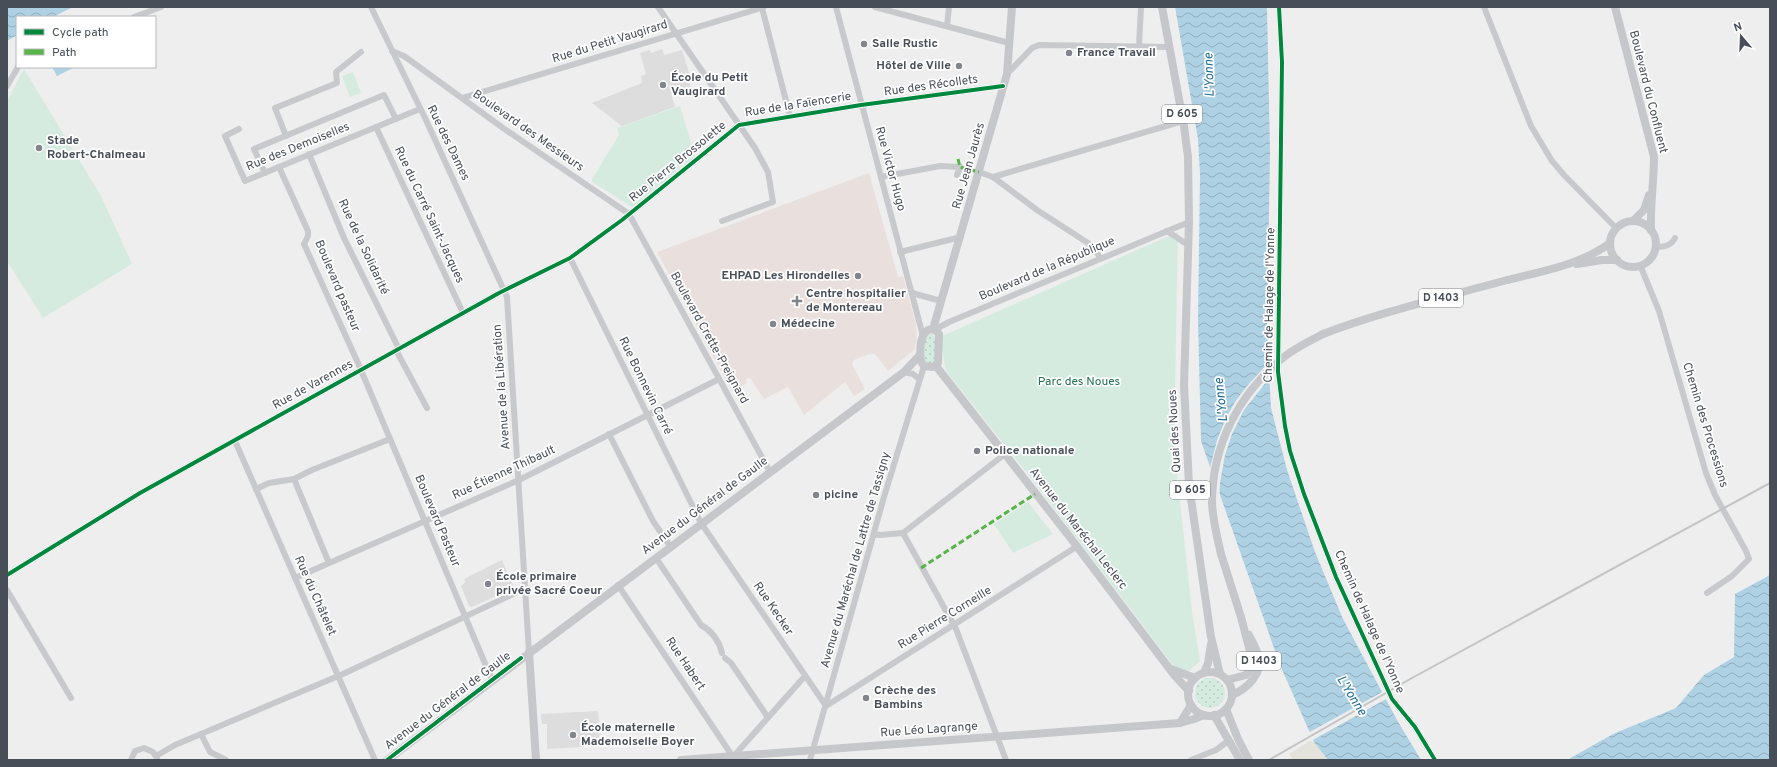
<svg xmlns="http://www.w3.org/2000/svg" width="1777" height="767" font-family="Overpass,sans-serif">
	<defs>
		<pattern id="grass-dots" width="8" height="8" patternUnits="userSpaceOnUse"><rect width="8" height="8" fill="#d5ebe0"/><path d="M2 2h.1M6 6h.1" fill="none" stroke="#b8cbc2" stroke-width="1.8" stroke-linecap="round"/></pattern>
		<pattern id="water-waves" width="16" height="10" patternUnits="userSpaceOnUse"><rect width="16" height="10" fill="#aed1e4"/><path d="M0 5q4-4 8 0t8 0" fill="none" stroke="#90acbc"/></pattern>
	</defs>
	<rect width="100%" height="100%" fill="#eee"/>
	<!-- commercial -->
	<polygon fill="#e3e2db" points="1310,741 1314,742 1328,760 1293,760 1289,754"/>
	<!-- education -->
	<g fill="#ddd">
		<polygon points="662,49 664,55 682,50 690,76 688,77 691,88 671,94 675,107 622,126 592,103 642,83 641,76 646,74 640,53 650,50 651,53"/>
		<polygon points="502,560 514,588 472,607 469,606 461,586 465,582 464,579"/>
		<polygon points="598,711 600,746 547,749 547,724 542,724 541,714"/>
	</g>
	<!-- medical -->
	<polygon fill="#e9e0dd" points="869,173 898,277 903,276 916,324 917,341 914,350 888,371 875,354 869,354 854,360 852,364 865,389 854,396 845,382 804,415 788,387 764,399 750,378 746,379 747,383 732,391 657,252"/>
	<!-- grass -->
	<g fill="url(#grass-dots)">
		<path d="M928,334H933C937,340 937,356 933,363L928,364L923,359L925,339Z"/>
		<circle cx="1210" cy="693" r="15"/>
	</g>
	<!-- park -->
	<g fill="#d5ebe0">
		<polygon points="24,69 101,196 132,264 43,318 7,261 7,101"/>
		<polygon points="353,72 361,93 350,97 342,76"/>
		<polygon points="680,106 695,156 632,207 591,181 619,135 617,128"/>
		<polygon points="1178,232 1174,446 1192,612 1200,661 1182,677 1031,478 946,371 940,337"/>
		<polygon points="1028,502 1053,534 1013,553 994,524"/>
	</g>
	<!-- water -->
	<g fill="url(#water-waves)">
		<polygon points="7,7 73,7 53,17 17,17 17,35 7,41"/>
		<polygon points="1175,7 1267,7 1270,151 1267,335 1271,408 1287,470 1315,552 1343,619 1397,720 1421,760 1328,760 1314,742 1280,665 1201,441 1198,320 1200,174 1198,139"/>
		<polygon points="52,67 75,67 57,76"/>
		<polygon points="1770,575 1770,760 1567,760 1613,734 1676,708 1704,675 1734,657 1735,594"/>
	</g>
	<!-- pier -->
	<g fill="#eee">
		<polygon points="1270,361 1271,376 1244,410 1232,434 1225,455 1220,483 1219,500 1209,472 1217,440 1226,418 1235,402 1247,386"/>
		<polygon points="1384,691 1388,698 1311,741 1308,733"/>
	</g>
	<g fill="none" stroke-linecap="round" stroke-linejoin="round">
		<!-- minor -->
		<g stroke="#c8c9cc" stroke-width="6">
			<polyline points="371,7 426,120 507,297 529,652"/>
			<polyline points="658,7 755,148 768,172 773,202 722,221"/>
			<polyline points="836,7 923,336"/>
			<polyline points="875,7 1009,43"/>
			<polyline points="1279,7 1282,62 1278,372 1285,426 1290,451 1304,494 1336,577 1353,614 1392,699 1415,727 1435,760"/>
			<polyline points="1484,7 1531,126 1552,161 1564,175 1616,228"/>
			<polyline points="762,8 790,116"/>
			<polyline points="134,17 161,7"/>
			<polyline points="947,26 949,7"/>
			<polyline points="1139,46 1141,7"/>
			<polyline points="392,51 404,56 503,128 629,214"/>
			<polyline points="1007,74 1032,48 1039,45 1170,47"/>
			<polyline points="7,86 18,67"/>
			<polyline points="462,98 764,7"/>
			<polyline points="376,127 463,313"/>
			<polyline points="239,129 225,136 245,181 420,109"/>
			<polyline points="286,136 275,108 337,83 336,72 361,52"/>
			<polyline points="309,154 344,238 399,349"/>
			<polyline points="279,167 308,231 308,236 304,244 358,363 492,680"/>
			<polyline points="979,172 993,177 1037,210 1088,243 1098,254 1100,259"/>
			<polyline points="265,173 254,149 384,95 396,119"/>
			<polyline points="881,177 940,166 960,167 957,175"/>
			<polyline points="993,177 1183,121"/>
			<polyline points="629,214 770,472"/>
			<polyline points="1167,231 1188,245"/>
			<path d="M1655,247C1664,247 1671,246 1675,238"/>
			<polyline points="900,252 961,237"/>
			<polyline points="570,258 701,523 826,706 1076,547"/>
			<polyline points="1640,265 1659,311 1706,473 1715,495 1746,551 1749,559 1732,576 1707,593"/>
			<polyline points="912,293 941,301"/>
			<polyline points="936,329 949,322 1189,222"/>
			<polyline points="396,350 427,408"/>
			<polyline points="904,372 913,374 919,379"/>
			<polyline points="609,434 653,521 670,546"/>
			<polyline points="235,441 375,760"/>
			<polyline points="294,479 329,563"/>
			<polyline points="256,489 269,483 294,479 312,470 390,439"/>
			<polyline points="903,533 956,629 1006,760"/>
			<polyline points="874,534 880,535 903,533 1005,454"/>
			<path d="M656,558L701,625C712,631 719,641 722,653"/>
			<polyline points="7,575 140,493 499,293 570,258 622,220 739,125 861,105 1003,86"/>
			<polyline points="295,578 519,480 719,379"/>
			<polyline points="618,585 733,757 805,676"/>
			<polyline points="7,590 71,698"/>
			<polyline points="725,658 731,663 767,716"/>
			<polyline points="201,734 210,752 226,760"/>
			<polyline points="156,756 175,745 343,674 526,588"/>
			<polyline points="131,760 135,751 144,748 153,752 157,758"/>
			<polyline points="810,760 884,497 924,366"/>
			<polyline points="1191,760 1216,750 1228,741"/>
		</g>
		<!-- major -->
		<g stroke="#c5c7ca" stroke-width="8">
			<polyline points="1162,7 1184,126 1188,157 1189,222 1184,385 1189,485 1211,637 1220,674"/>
			<path d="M1615,7L1654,157C1654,181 1650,205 1651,230"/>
			<polyline points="1633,221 1644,210 1649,195"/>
			<circle cx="1633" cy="244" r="23"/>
			<polyline points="1577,264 1602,260 1617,260"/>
			<polyline points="933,329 1007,74 1012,7"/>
			<path d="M934,329L939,334L938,363L933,367L924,366C918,360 919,335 928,330C930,329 932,330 934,329Z"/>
			<path d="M1323,334C1383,311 1446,297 1507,280C1540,272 1583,264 1610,243"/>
			<polyline points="936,366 1069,536 1175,676 1189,691"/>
			<polyline points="1221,554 1241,617 1252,659 1251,668 1246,675 1227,680"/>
			<polyline points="529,652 536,760"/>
			<polyline points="1171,669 1195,678"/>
			<circle cx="1210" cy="694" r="22"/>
			<polyline points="1204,673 1208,663 1211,644"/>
			<path d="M1232,695C1247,689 1264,673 1258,655C1256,648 1252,641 1249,635"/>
			<polyline points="1226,709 1238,739 1249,760"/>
			<polyline points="1214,715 1240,760"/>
			<polyline points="1180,723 1191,705"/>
			<polyline points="387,760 904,372 919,356"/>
			<polyline points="681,760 1180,723 1194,719 1204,715"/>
		</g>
		<!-- rail -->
		<polyline stroke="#c3c4c6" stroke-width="2" points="1269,760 1412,678 1770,483"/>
		<!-- major-bridge -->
		<path stroke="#c5c7ca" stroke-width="8" d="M1221,554C1217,537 1213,521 1212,503C1212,445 1239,393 1284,357C1295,348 1310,341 1323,334"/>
		<!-- quiet -->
		<g stroke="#57b448" stroke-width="3" stroke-dasharray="6 3" stroke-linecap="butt">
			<polyline points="958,159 960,167 979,172"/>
			<polyline points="921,568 1035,494"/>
		</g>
		<defs>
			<g id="cycleway">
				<polyline points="1279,7 1282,62 1278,372 1285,426 1290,451 1304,494 1336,577 1353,614 1392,699 1415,727 1435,760"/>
				<polyline points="7,575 140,493 499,293 570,258 622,220 739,125 861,105 1003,86"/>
				<polyline points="387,760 521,658"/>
			</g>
		</defs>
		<!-- cycleway casing -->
		<use href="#cycleway" stroke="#fff" stroke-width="6"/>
		<!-- cycleway -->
		<use href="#cycleway" stroke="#00873e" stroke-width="4"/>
	</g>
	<!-- markers -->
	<g fill="#82868c" stroke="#fff" stroke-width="1.5">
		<circle cx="864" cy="44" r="4"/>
		<circle cx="1069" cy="53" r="4"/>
		<circle cx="959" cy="66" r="4"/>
		<circle cx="663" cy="85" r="4"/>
		<circle cx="39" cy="148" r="4"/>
		<circle cx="858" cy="276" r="4"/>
		<path d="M795 295h4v4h4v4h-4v4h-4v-4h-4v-4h4z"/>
		<circle cx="773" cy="324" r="4"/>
		<circle cx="977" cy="451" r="4"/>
		<circle cx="816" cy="495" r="4"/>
		<circle cx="488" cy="584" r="4"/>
		<circle cx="866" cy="698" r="4"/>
		<circle cx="573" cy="735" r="4"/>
	</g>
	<g text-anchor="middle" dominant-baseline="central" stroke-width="3.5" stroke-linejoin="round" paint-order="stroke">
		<!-- shield labels -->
		<g fill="#fff" stroke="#7f838a" stroke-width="1">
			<rect x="1162" y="105" width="40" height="18" rx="3"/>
			<rect x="1419" y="289" width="44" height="18" rx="3"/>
			<rect x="1170" y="481" width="40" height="18" rx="3"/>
			<rect x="1237" y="652" width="44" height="18" rx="3"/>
		</g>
		<g font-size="11" font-weight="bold" fill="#484e58">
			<text x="1182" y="114">D 605</text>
			<text x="1441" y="298">D 1403</text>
			<text x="1190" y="490">D 605</text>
			<text x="1259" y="661">D 1403</text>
		</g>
		<!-- street labels -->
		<g font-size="12" fill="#484e58" stroke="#fff">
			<text transform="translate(610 42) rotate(-17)">Rue du Petit Vaugirard</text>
			<text transform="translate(931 86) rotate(-8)">Rue des Récollets</text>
			<text transform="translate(1648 92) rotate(76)">Boulevard du Confluent</text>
			<text transform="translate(798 105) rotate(-9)">Rue de la Faïencerie</text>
			<text transform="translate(528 131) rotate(35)">Boulevard des Messieurs</text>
			<text transform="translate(448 143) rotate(64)">Rue des Dames</text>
			<text transform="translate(298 147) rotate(-22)">Rue des Demoiselles</text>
			<text transform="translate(678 162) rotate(-39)">Rue Pierre Brossolette</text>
			<text transform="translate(969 166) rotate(-74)">Rue Jean Jaurès</text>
			<text transform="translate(890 169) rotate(75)">Rue Victor Hugo</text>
			<text transform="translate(429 215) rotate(65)">Rue du Carré Saint-Jacques</text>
			<text transform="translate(363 247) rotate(65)">Rue de la Solidarité</text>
			<text transform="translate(1047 269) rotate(-23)">Boulevard de la République</text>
			<text transform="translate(337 286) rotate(67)">Boulevard pasteur</text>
			<text transform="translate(1270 305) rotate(-89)">Chemin de Halage de l'Yonne</text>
			<text transform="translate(709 338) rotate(61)">Boulevard Crette-Preignard</text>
			<text transform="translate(313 385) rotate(-29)">Rue de Varennes</text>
			<text transform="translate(645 386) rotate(64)">Rue Bonnevin Carré</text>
			<text transform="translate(502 387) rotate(-94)">Avenue de la Libération</text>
			<text transform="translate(1705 425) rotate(73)">Chemin des Processions</text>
			<text transform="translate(1175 431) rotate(-93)">Quai des Noues</text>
			<text transform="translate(504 473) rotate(-25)">Rue Étienne Thibault</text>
			<text transform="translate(705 506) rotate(-37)">Avenue du Général de Gaulle</text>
			<text transform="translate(437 521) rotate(67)">Boulevard Pasteur</text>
			<text transform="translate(1078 529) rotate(52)">Avenue du Maréchal Leclerc</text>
			<text transform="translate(856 560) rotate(-74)">Avenue du Maréchal de Lattre de Tassigny</text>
			<text transform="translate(315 596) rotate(66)">Rue du Châtelet</text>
			<text transform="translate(773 609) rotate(56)">Rue Kecker</text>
			<text transform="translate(945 618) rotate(-32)">Rue Pierre Corneille</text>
			<text transform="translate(1369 622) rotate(66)">Chemin de Halage de l'Yonne</text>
			<text transform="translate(685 664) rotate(56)">Rue Habert</text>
			<text transform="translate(448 701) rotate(-37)">Avenue du Général de Gaulle</text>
			<text transform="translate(929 730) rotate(-4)">Rue Léo Lagrange</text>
		</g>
		<!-- poi labels -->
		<g font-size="12" font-weight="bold" fill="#484e58" stroke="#fff" text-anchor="start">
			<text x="872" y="44">Salle Rustic</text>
			<text x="1077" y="53">France Travail</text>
			<text x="951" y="66" text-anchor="end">Hôtel de Ville</text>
			<text x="671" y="78">École du Petit<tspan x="671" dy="14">Vaugirard</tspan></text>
			<text x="47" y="141">Stade<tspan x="47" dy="14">Robert-Chalmeau</tspan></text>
			<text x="850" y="276" text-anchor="end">EHPAD Les Hirondelles</text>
			<text x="806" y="294">Centre hospitalier<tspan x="806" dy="14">de Montereau</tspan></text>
			<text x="781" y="324">Médecine</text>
			<text x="985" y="451">Police nationale</text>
			<text x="824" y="495">picine</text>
			<text x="496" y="577">École primaire<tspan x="496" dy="14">privée Sacré Coeur</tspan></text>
			<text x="874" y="691">Crèche des<tspan x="874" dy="14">Bambins</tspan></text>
			<text x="581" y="728">École maternelle<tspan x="581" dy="14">Mademoiselle Boyer</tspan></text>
		</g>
		<!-- park labels -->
		<g font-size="12" fill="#226f53" stroke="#fff">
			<text x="1079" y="382">Parc des Noues</text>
		</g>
		<!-- water labels -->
		<g font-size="13" font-style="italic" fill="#1e6c95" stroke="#fff">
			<text transform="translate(1210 75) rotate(-92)">L'Yonne</text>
			<text transform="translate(1222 400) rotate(-96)">L'Yonne</text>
			<text transform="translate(1351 696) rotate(58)">L'Yonne</text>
		</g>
	</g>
	<!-- border -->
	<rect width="1777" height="767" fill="none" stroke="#484e58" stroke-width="16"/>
	<!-- legend -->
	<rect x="16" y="16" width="140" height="52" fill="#ffffff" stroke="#b6b8bc"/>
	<rect x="24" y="29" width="20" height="6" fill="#00873e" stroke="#b6b8bc"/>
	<text x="52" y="36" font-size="12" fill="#484e58">Cycle path</text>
	<rect x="24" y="49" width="20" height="6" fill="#57b448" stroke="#b6b8bc"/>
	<text x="52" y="56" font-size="12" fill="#484e58">Path</text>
	<!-- north arrow -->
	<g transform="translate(1741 36) rotate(341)" stroke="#ffffff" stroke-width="3" paint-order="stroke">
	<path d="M0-3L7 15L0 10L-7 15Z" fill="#484e58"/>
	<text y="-6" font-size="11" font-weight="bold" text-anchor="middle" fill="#484e58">N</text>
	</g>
</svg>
